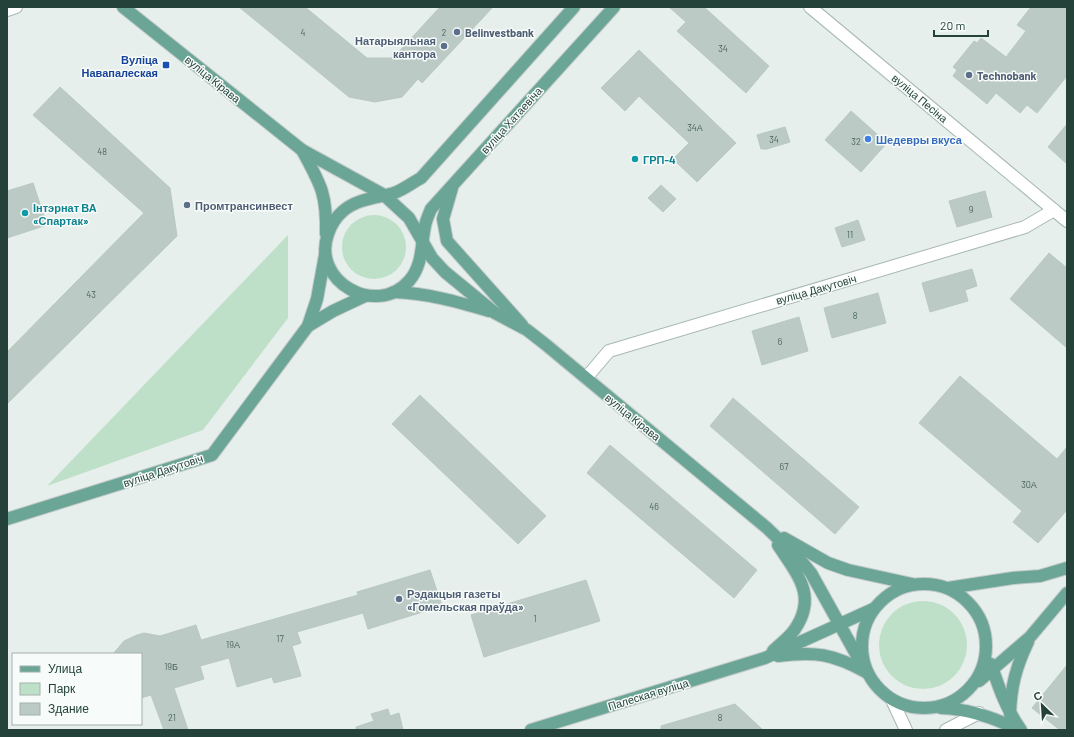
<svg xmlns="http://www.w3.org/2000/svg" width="1074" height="737" font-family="Barlow,sans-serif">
	<rect width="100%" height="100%" fill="#e6efeb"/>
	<!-- green -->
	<g fill="#bfe0c8">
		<circle cx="374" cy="247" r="32"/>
		<polygon points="288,235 288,318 203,430 47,486"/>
		<circle cx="923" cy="645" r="44"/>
	</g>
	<!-- building -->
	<g fill="#bbcac4" stroke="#b8c9c2">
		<polygon points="239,7 305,7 367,58 393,58 440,7 493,7 422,83 418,79 402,97 375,102 349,97"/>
		<polygon points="669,7 704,7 769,66 746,93 677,31 686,22"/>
		<polygon points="1031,7 1067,7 1067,76 1037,113 1027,105 1020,113 996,93 987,104 953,76 957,70 953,67 974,41 977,43 981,38 1006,57 1026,31 1017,25"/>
		<polygon points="639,50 736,143 697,182 673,159 689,143 639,96 625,111 601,88"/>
		<polygon points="60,87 170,188 177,236 7,404 7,352 144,213 33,115"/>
		<polygon points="851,111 887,143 861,172 825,140"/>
		<polygon points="1067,124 1067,164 1048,147"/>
		<polygon points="785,127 790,142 767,149 761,149 757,135"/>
		<polygon points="33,183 47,225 7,238 7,191"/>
		<polygon points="661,185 676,199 663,212 648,198"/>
		<polygon points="985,191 992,217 957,227 949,201"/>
		<polygon points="858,220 865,240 842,247 835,228"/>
		<polygon points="1049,253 1067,268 1067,348 1010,299"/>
		<polygon points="972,269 977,286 965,290 968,301 930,312 922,283"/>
		<polygon points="878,293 886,323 832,338 824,308"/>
		<polygon points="799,317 808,351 762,365 752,331"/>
		<polygon points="960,376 1057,459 1067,447 1067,510 1038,543 1013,522 1022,511 919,423"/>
		<polygon points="420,395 546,516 518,544 392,424"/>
		<polygon points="733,398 859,507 835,534 710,426"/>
		<polygon points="610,445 757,570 734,598 587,473"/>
		<polygon points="430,570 442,606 368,629 363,613 297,632 301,643 292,646 301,676 274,683 272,677 237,687 229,658 200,666 204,679 174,688 188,730 164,730 151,695 141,698 141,654 113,654 124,641 137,635 144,633 160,636 196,625 201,640 358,595 357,592"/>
		<polygon points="586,580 600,621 484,657 471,615"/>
		<polygon points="1067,665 1067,730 1060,730 1032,708"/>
		<polygon points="735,704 763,730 661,730 661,726"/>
		<polygon points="388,709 390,716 399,713 403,730 356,730 356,727 374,721 371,714"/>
	</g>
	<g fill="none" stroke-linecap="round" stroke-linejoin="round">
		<defs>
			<g id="minor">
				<polyline points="810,7 1067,221"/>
				<polyline points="7,10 16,7"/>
				<polyline points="586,378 609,351 1025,227 1054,210"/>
				<polyline points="892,700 906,730"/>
				<polyline points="946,730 979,713"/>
			</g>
			<g id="major">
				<polyline points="123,7 302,150 384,195 409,218 432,258 445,272 495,313 527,330 545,344 767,528 802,562 811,573 866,672"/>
				<path d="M574,7L421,178C412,183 403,190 394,193C376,198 357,199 343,211C336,217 331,225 328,234C311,281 376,318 409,281C423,265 421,245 425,226C426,220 429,214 431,209L614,7"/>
				<path d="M302,150C321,185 327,194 326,234"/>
				<polyline points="452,188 443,219 447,241 522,325"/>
				<path d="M394,292C427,293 458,302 489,311"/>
				<polyline points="308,326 333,311 365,296"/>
				<polyline points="7,519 212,455 308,326 317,299 325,255"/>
				<polyline points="784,538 828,563 848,570 912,584"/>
				<circle cx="924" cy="646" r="62"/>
				<polyline points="948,588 1013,578 1040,576 1067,568"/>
				<path d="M773,651C780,644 790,637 795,629C818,595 796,573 778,545"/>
				<path d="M778,656C815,651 833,654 866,672"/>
				<path d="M991,664C999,688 1006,709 1021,730"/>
				<polyline points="979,681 1030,637 1067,593"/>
				<path d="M941,708C969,709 993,717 1019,730"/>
				<path d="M1010,714C1011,686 1016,667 1028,642"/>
				<polyline points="531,730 765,658 873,609"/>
			</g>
		</defs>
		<!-- minor casing -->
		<use href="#minor" stroke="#a8b8b2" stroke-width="14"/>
		<!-- major casing -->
		<use href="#major" stroke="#c2cac8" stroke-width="14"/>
		<!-- minor -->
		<use href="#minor" stroke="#fff" stroke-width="12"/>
		<!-- major -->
		<use href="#major" stroke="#6aa596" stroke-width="12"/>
	</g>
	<!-- markers -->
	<g fill="#5c6f8a" stroke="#f7fbf9" stroke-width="1.5">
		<circle cx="457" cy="32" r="4"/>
		<circle cx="444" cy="46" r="4"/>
		<circle cx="969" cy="75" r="4"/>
		<circle cx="187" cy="205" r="4"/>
		<circle cx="399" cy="599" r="4"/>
	</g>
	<rect fill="#1a4fb4" stroke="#f7fbf9" stroke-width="1.5" x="162" y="61" width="8" height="8" rx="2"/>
	<circle fill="#3f7fe0" stroke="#f7fbf9" stroke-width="1.5" cx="868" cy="139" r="4"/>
	<g fill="#0f9aa8" stroke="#f7fbf9" stroke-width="1.5">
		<circle cx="635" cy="159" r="4"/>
		<circle cx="25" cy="213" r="4"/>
	</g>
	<g text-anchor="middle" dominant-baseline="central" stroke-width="3" stroke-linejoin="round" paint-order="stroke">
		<!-- number labels -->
		<g font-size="9" fill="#4a645c">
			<text x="303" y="32">4</text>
			<text x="444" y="32">2</text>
			<text x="723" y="48">34</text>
			<text x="695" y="127">34А</text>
			<text x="774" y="139">34</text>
			<text x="856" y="141">32</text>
			<text x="102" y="151">48</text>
			<text x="971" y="209">9</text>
			<text x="850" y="234">11</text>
			<text x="91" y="294">43</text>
			<text x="855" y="315">8</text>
			<text x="780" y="341">6</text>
			<text x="784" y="466">67</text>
			<text x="1029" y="484">30А</text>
			<text x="654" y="506">46</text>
			<text x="535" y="618">1</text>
			<text x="280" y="638">17</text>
			<text x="233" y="644">19А</text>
			<text x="171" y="666">19Б</text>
			<text x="172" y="717">21</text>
			<text x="720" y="717">8</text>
		</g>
		<!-- service labels -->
		<g font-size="11" font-weight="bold" fill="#4e5e75" stroke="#f7fbf9" text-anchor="start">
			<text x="465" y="32">Belinvestbank</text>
			<text x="436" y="40" text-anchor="end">Натарыяльная<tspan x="436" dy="13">кантора</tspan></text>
			<text x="977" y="75">Technobank</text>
			<text x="195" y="205">Промтрансинвест</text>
			<text x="407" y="593">Рэдакцыя газеты<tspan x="407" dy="13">«Гомельская праўда»</tspan></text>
		</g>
		<!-- transit labels -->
		<g font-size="11" font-weight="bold" fill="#164399" stroke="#f7fbf9" text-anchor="end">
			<text x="158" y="59">Вуліца<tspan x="158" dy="13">Навапалеская</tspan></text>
		</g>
		<!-- street labels -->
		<g font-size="11" fill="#24423a" stroke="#f7fbf9">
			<text transform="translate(213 79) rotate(39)">вуліца Кірава</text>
			<text transform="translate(920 98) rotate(40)">вуліца Песіна</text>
			<text transform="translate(511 120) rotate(-48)">вуліца Хатаевіча</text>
			<text transform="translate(816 289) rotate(-16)">вуліца Дакутовіч</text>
			<text transform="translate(633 417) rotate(39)">вуліца Кірава</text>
			<text transform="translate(163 470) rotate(-18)">вуліца Дакутовіч</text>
			<text transform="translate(648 694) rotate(-17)">Палеская вуліца</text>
		</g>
		<!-- shop labels -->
		<g font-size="11" font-weight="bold" fill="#366cbe" stroke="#f7fbf9" text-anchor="start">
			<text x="876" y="139">Шедевры вкуса</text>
		</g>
		<!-- culture labels -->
		<g font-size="11" font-weight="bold" fill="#0d838f" stroke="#f7fbf9" text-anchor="start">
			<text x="643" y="159">ГРП-4</text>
			<text x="33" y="207">Інтэрнат ВА<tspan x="33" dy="13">«Спартак»</tspan></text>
		</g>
	</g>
	<!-- border -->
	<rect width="1074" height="737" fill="none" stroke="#24423a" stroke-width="16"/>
	<!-- legend -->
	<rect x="12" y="653" width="130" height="72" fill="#f7fbf9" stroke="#a3b1ad"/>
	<rect x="20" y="666" width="20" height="6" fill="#6aa596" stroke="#a3b1ad"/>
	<text x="48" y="673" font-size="12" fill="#24423a">Улица</text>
	<rect x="20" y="683" width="20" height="12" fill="#bfe0c8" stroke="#a3b1ad"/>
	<text x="48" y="693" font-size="12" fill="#24423a">Парк</text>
	<rect x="20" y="703" width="20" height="12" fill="#bbcac4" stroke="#a3b1ad"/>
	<text x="48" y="713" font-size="12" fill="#24423a">Здание</text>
	<!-- north arrow -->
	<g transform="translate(1042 705) rotate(335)" stroke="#f7fbf9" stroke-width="3" paint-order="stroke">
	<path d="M0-3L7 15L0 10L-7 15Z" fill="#24423a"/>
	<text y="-6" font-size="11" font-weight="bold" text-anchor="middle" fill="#24423a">С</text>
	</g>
	<!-- scale -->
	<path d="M934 30v6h54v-6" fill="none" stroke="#24423a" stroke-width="2"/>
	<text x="940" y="30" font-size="12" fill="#24423a" stroke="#f7fbf9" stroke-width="3" paint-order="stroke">20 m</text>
</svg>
